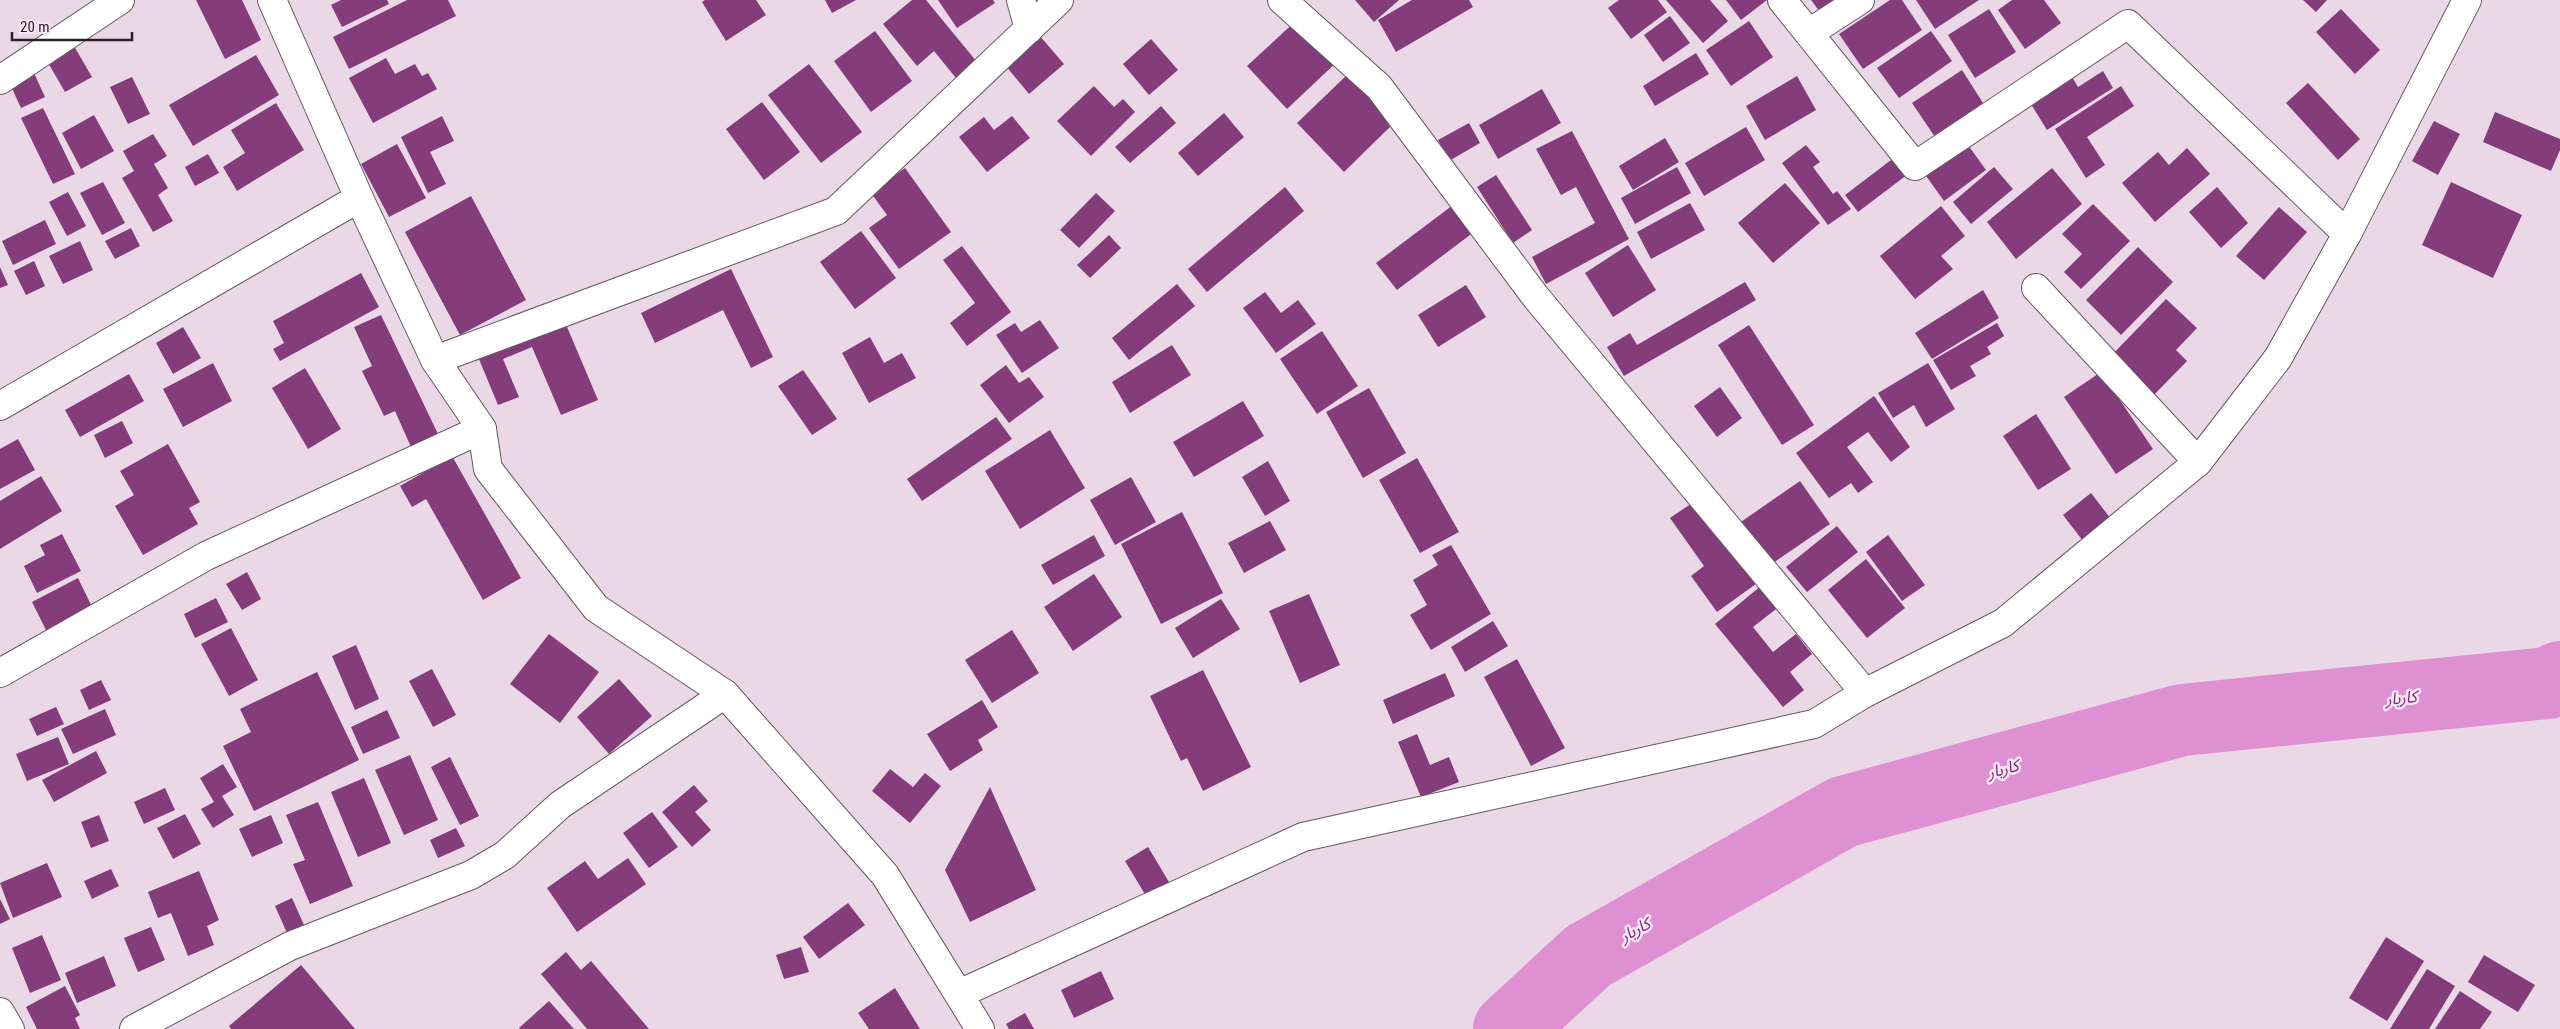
<svg xmlns="http://www.w3.org/2000/svg" width="2560" height="1029" font-family="'Roboto Condensed','Noto Sans Arabic',sans-serif">
	<rect width="100%" height="100%" fill="#ebd8e7"/>
	<g fill="none" stroke-linecap="round" stroke-linejoin="round">
		<!-- river -->
		<polyline stroke="#df90d3" stroke-width="72" points="1509,1029 1588,956 1843,812 2182,720 2548,683 2560,677"/>
	</g>
	<!-- building -->
	<g fill="#843c7b">
		<polygon points="196,0 242,0 261,40 225,59"/>
		<polygon points="341,0 387,0 389,4 342,27 331,5"/>
		<polygon points="407,0 448,0 456,16 349,69 333,37"/>
		<polygon points="705,0 756,0 766,15 726,41 702,2"/>
		<polygon points="825,0 856,0 832,13"/>
		<polygon points="912,0 926,0 977,62 956,78 934,51 917,66 883,24"/>
		<polygon points="938,0 993,0 995,3 957,28"/>
		<polygon points="1355,0 1399,0 1374,22"/>
		<polygon points="1412,0 1469,0 1473,7 1396,52 1378,20"/>
		<polygon points="1619,0 1658,0 1667,12 1631,39 1608,8"/>
		<polygon points="1666,0 1710,0 1728,21 1703,43"/>
		<polygon points="1726,0 1767,0 1741,20"/>
		<polygon points="1811,0 1836,0 1820,12"/>
		<polygon points="1890,0 1902,0 1922,30 1863,69 1839,34"/>
		<polygon points="1916,0 1979,0 1935,29"/>
		<polygon points="2012,0 2044,0 2061,23 2025,49 1998,10"/>
		<polygon points="2303,0 2327,0 2316,12"/>
		<polygon points="1989,9 2016,52 1975,78 1948,35"/>
		<polygon points="2341,9 2380,50 2355,74 2316,32"/>
		<polygon points="1670,16 1690,43 1663,62 1644,35"/>
		<polygon points="1300,17 1339,60 1287,109 1247,66"/>
		<polygon points="1749,21 1773,57 1731,86 1706,50"/>
		<polygon points="875,31 912,81 871,112 834,61"/>
		<polygon points="1931,31 1952,61 1899,98 1877,68"/>
		<polygon points="1039,35 1064,64 1029,94 1005,65"/>
		<polygon points="1151,39 1178,70 1149,95 1123,64"/>
		<polygon points="74,46 92,77 65,92 47,61"/>
		<polygon points="1696,53 1709,74 1655,106 1643,86"/>
		<polygon points="256,55 279,95 193,146 169,105"/>
		<polygon points="386,58 395,74 415,64 422,76 428,73 437,89 373,123 349,78"/>
		<polygon points="809,64 862,132 821,163 768,95"/>
		<polygon points="1962,70 1983,103 1935,137 1912,103"/>
		<polygon points="2103,71 2113,88 2047,130 2029,101 2071,75 2078,87"/>
		<polygon points="34,73 45,97 21,108 10,84"/>
		<polygon points="1348,74 1395,122 1344,172 1297,123"/>
		<polygon points="1797,76 1816,110 1765,140 1746,106"/>
		<polygon points="132,77 150,114 128,124 110,87"/>
		<polygon points="2308,83 2360,139 2338,160 2286,103"/>
		<polygon points="1094,86 1114,107 1123,99 1135,112 1091,156 1057,121"/>
		<polygon points="2121,86 2134,106 2087,137 2105,165 2086,178 2055,129"/>
		<polygon points="1542,89 1561,123 1498,159 1479,125"/>
		<polygon points="762,102 800,152 764,180 726,129"/>
		<polygon points="276,103 304,150 237,191 223,167 245,153 231,130"/>
		<polygon points="1161,106 1176,123 1130,163 1115,147"/>
		<polygon points="43,108 75,174 53,184 21,118"/>
		<polygon points="2495,112 2560,139 2560,150 2551,171 2483,142"/>
		<polygon points="1224,113 1244,137 1198,176 1178,153"/>
		<polygon points="94,115 114,151 81,169 62,133"/>
		<polygon points="442,116 454,141 430,152 446,184 428,193 401,137"/>
		<polygon points="1012,116 1030,138 987,172 959,137 984,117 994,130"/>
		<polygon points="2434,121 2460,134 2438,175 2412,161"/>
		<polygon points="1469,123 1480,143 1449,161 1438,140"/>
		<polygon points="1746,127 1765,160 1704,196 1685,163"/>
		<polygon points="1572,131 1629,239 1546,284 1532,257 1595,223 1576,187 1561,195 1536,149"/>
		<polygon points="153,134 167,156 154,164 168,188 158,195 173,221 153,232 122,178 134,171 123,151"/>
		<polygon points="1665,138 1679,162 1633,190 1619,166"/>
		<polygon points="1963,138 1986,170 1944,201 1921,169"/>
		<polygon points="397,144 426,198 389,217 361,164"/>
		<polygon points="1806,145 1820,162 1813,167 1833,194 1837,191 1851,209 1828,225 1782,163"/>
		<polygon points="2187,148 2210,174 2155,222 2122,183 2158,152 2169,165"/>
		<polygon points="208,154 219,173 195,186 185,167"/>
		<polygon points="1899,154 1912,171 1858,212 1845,195"/>
		<polygon points="1677,167 1691,193 1635,224 1621,198"/>
		<polygon points="1994,167 2013,189 1971,224 1953,202"/>
		<polygon points="905,168 951,232 899,269 869,228 887,215 871,193"/>
		<polygon points="2052,168 2082,204 2016,259 1987,222"/>
		<polygon points="1496,175 1532,230 1513,243 1477,187"/>
		<polygon points="103,182 125,223 102,235 80,193"/>
		<polygon points="2451,182 2522,215 2493,278 2422,245"/>
		<polygon points="1785,183 1820,223 1773,263 1738,223"/>
		<polygon points="1285,187 1304,211 1207,292 1188,269"/>
		<polygon points="2217,187 2248,223 2221,248 2189,212"/>
		<polygon points="68,192 86,226 67,236 49,202"/>
		<polygon points="1096,193 1115,211 1079,248 1060,230"/>
		<polygon points="471,196 526,300 460,335 405,232"/>
		<polygon points="1690,203 1705,230 1651,259 1637,232"/>
		<polygon points="2093,204 2130,241 2081,289 2064,272 2082,254 2062,234"/>
		<polygon points="1453,205 1474,232 1397,290 1376,263"/>
		<polygon points="1941,206 1965,236 1941,256 1953,269 1915,299 1880,256"/>
		<polygon points="2279,207 2307,232 2264,280 2236,256"/>
		<polygon points="45,220 56,244 13,265 2,241"/>
		<polygon points="131,228 140,246 115,259 105,241"/>
		<polygon points="861,231 896,278 855,309 820,262"/>
		<polygon points="1109,235 1121,248 1090,278 1077,265"/>
		<polygon points="80,241 93,270 63,284 49,256"/>
		<polygon points="1628,245 1656,290 1613,317 1585,273"/>
		<polygon points="962,246 1011,312 967,346 950,323 975,303 943,260"/>
		<polygon points="2138,247 2173,282 2121,335 2086,300"/>
		<polygon points="34,261 45,286 26,295 14,271"/>
		<polygon points="0,267 8,285 0,288"/>
		<polygon points="731,269 773,357 751,368 723,310 655,343 641,313"/>
		<polygon points="361,273 379,307 280,361 273,349 284,343 273,321"/>
		<polygon points="1745,282 1756,300 1624,376 1607,347 1630,333 1637,345"/>
		<polygon points="1177,284 1195,306 1129,360 1112,338"/>
		<polygon points="1466,285 1486,317 1438,347 1418,315"/>
		<polygon points="1983,290 1999,318 1932,359 1915,333"/>
		<polygon points="1265,292 1281,313 1298,300 1316,324 1276,353 1243,308"/>
		<polygon points="2166,299 2197,328 2176,350 2187,361 2151,398 2110,357"/>
		<polygon points="381,315 438,434 411,447 395,411 384,416 362,371 372,366 354,327"/>
		<polygon points="562,315 598,400 561,415 532,347 503,359 519,397 498,405 476,352"/>
		<polygon points="1040,320 1059,348 1022,373 996,335 1015,323 1021,332"/>
		<polygon points="1997,323 2004,336 1987,347 1991,354 1970,366 1976,376 1951,390 1933,360"/>
		<polygon points="1749,325 1814,425 1782,445 1718,345"/>
		<polygon points="183,327 201,358 173,374 156,343"/>
		<polygon points="1322,331 1358,386 1317,414 1280,359"/>
		<polygon points="870,337 884,363 902,353 916,378 869,403 842,353"/>
		<polygon points="1172,345 1191,375 1130,413 1112,382"/>
		<polygon points="213,363 232,401 183,427 163,389"/>
		<polygon points="1928,363 1955,409 1926,427 1914,405 1893,418 1878,393"/>
		<polygon points="1006,365 1019,383 1029,377 1044,397 1009,423 980,385"/>
		<polygon points="305,368 341,429 308,449 272,388"/>
		<polygon points="803,370 837,419 812,435 778,386"/>
		<polygon points="2101,372 2153,449 2116,474 2064,397"/>
		<polygon points="129,374 144,401 80,437 65,410"/>
		<polygon points="1720,387 1742,418 1717,437 1694,406"/>
		<polygon points="1369,388 1406,453 1363,478 1326,412"/>
		<polygon points="1874,396 1910,447 1891,462 1868,432 1847,447 1873,482 1858,493 1851,483 1829,498 1796,453"/>
		<polygon points="1243,401 1264,436 1194,477 1173,442"/>
		<polygon points="2036,414 2071,469 2038,490 2003,436"/>
		<polygon points="996,417 1012,439 922,501 907,479"/>
		<polygon points="122,421 133,443 105,458 94,435"/>
		<polygon points="1050,430 1085,488 1020,529 985,471"/>
		<polygon points="18,439 35,470 0,489 0,449"/>
		<polygon points="168,444 200,502 189,508 198,524 143,555 115,506 134,495 120,471"/>
		<polygon points="452,456 521,578 483,600 426,499 412,507 400,486"/>
		<polygon points="1417,458 1459,532 1420,553 1379,480"/>
		<polygon points="1268,461 1290,501 1265,516 1242,477"/>
		<polygon points="41,476 62,511 0,549 0,501"/>
		<polygon points="1131,477 1156,522 1115,545 1090,500"/>
		<polygon points="1800,481 1830,524 1767,567 1738,524"/>
		<polygon points="2091,493 2111,519 2083,541 2063,515"/>
		<polygon points="1701,497 1760,581 1717,612 1691,576 1704,566 1670,518"/>
		<polygon points="1182,512 1223,593 1161,624 1121,544"/>
		<polygon points="1270,521 1286,550 1244,573 1228,543"/>
		<polygon points="1837,526 1858,552 1807,592 1786,567"/>
		<polygon points="62,534 81,571 37,593 24,566 45,555 40,545"/>
		<polygon points="1094,535 1105,556 1053,585 1041,565"/>
		<polygon points="1888,535 1925,585 1902,601 1866,552"/>
		<polygon points="1451,545 1491,614 1431,650 1410,615 1427,605 1413,580 1438,565 1432,555"/>
		<polygon points="1866,559 1905,608 1867,638 1828,590"/>
		<polygon points="247,572 261,599 242,610 226,584"/>
		<polygon points="1094,574 1122,617 1073,651 1044,607"/>
		<polygon points="78,578 93,609 47,632 32,602"/>
		<polygon points="1762,585 1780,606 1753,627 1773,652 1796,634 1812,654 1790,672 1804,690 1783,707 1715,624"/>
		<polygon points="1309,594 1340,665 1300,683 1269,611"/>
		<polygon points="216,598 228,622 195,638 184,614"/>
		<polygon points="1221,599 1240,629 1193,658 1175,628"/>
		<polygon points="1493,621 1508,646 1465,672 1451,647"/>
		<polygon points="231,628 258,680 229,696 201,644"/>
		<polygon points="1012,630 1039,673 992,703 965,660"/>
		<polygon points="549,634 599,672 560,723 510,684"/>
		<polygon points="356,645 379,699 355,710 332,656"/>
		<polygon points="1517,659 1565,748 1531,766 1484,677"/>
		<polygon points="432,669 456,715 433,727 409,681"/>
		<polygon points="1203,670 1251,767 1203,791 1187,758 1181,761 1150,696"/>
		<polygon points="317,672 359,760 254,811 223,746 251,732 240,709"/>
		<polygon points="1445,673 1455,696 1393,724 1383,700"/>
		<polygon points="619,679 652,716 609,754 577,717"/>
		<polygon points="101,680 111,700 89,710 80,690"/>
		<polygon points="982,700 998,727 978,740 983,750 950,771 927,734"/>
		<polygon points="56,707 64,724 37,736 29,719"/>
		<polygon points="105,709 116,735 73,754 61,729"/>
		<polygon points="387,710 400,738 363,754 351,727"/>
		<polygon points="1417,734 1430,765 1449,757 1459,782 1421,797 1398,742"/>
		<polygon points="58,737 69,764 27,781 16,754"/>
		<polygon points="96,751 107,773 54,802 42,780"/>
		<polygon points="410,755 438,820 404,835 375,770"/>
		<polygon points="450,757 479,816 460,825 431,767"/>
		<polygon points="223,764 237,787 222,796 234,815 213,828 201,809 214,802 200,778"/>
		<polygon points="890,769 913,787 925,773 941,786 910,823 872,791"/>
		<polygon points="364,778 391,843 358,857 331,792"/>
		<polygon points="694,785 708,801 695,812 711,830 692,847 662,812"/>
		<polygon points="990,787 1036,890 970,922 945,870"/>
		<polygon points="165,788 175,810 144,824 134,802"/>
		<polygon points="318,802 353,886 310,904 293,864 305,860 286,815"/>
		<polygon points="652,812 678,847 649,868 623,833"/>
		<polygon points="185,814 201,844 173,859 157,828"/>
		<polygon points="99,815 109,841 91,848 81,822"/>
		<polygon points="271,815 283,843 252,857 239,829"/>
		<polygon points="456,828 465,846 438,858 430,840"/>
		<polygon points="1148,847 1172,887 1149,901 1125,861"/>
		<polygon points="628,858 646,884 577,932 547,888 585,861 598,879"/>
		<polygon points="47,863 62,897 13,918 0,883"/>
		<polygon points="111,869 119,886 92,899 84,881"/>
		<polygon points="199,871 219,920 207,926 214,945 188,956 171,913 158,918 148,892"/>
		<polygon points="292,898 304,925 287,933 275,906"/>
		<polygon points="0,899 10,919 0,924"/>
		<polygon points="848,903 865,925 819,959 803,937"/>
		<polygon points="151,927 165,960 138,972 124,938"/>
		<polygon points="42,935 61,980 30,993 12,948"/>
		<polygon points="2386,937 2424,961 2387,1021 2349,998"/>
		<polygon points="801,947 809,972 784,979 776,955"/>
		<polygon points="566,952 581,970 591,961 649,1029 587,1029 541,974"/>
		<polygon points="2484,955 2535,985 2518,1012 2468,982"/>
		<polygon points="104,956 116,986 77,1003 65,973"/>
		<polygon points="301,965 355,1029 231,1029 229,1026"/>
		<polygon points="2427,969 2455,986 2429,1029 2390,1029"/>
		<polygon points="1101,971 1114,999 1074,1018 1061,990"/>
		<polygon points="65,986 80,1015 75,1018 80,1029 37,1029 26,1007"/>
		<polygon points="895,988 920,1029 869,1029 858,1013"/>
		<polygon points="2460,991 2492,1012 2480,1029 2435,1029"/>
		<polygon points="549,1001 574,1029 520,1029 519,1028"/>
		<polygon points="1025,1013 1034,1029 1009,1029 1006,1024"/>
	</g>
	<g fill="none" stroke-linecap="round" stroke-linejoin="round">
		<defs>
			<g id="street">
				<polyline points="1021,0 1029,29"/>
				<polyline points="1282,0 1379,87 1535,296 1865,693"/>
				<polyline points="1782,0 1915,166 2128,24 2347,234"/>
				<polyline points="1809,33 1860,0"/>
				<polyline points="0,80 120,0"/>
				<polyline points="2036,288 2198,462"/>
				<polyline points="435,360 836,211 1059,0"/>
				<polyline points="0,406 359,198"/>
				<polyline points="0,673 206,556 482,429"/>
				<polyline points="959,994 1303,837 1814,724 1865,693 2003,623 2198,462 2278,358 2347,234 2467,0"/>
				<polyline points="0,1012 10,1029"/>
				<polyline points="134,1029 290,946 471,875 505,855 560,805 725,694"/>
			</g>
			<polyline id="secondary" points="272,0 359,198 435,360 482,429 488,469 596,608 725,694 885,875 980,1029"/>
		</defs>
		<!-- street casing -->
		<use href="#street" stroke="#665763" stroke-width="30"/>
		<!-- secondary casing -->
		<use href="#secondary" stroke="#665763" stroke-width="30"/>
		<!-- street -->
		<use href="#street" stroke="#fff" stroke-width="28"/>
		<!-- secondary -->
		<use href="#secondary" stroke="#fff" stroke-width="28"/>
	</g>
	<g text-anchor="middle" dominant-baseline="central" stroke-width="5" stroke-linejoin="round" paint-order="stroke">
		<!-- water labels -->
		<g font-size="16" font-style="italic" fill="#7e2375" stroke="#f8e5f5">
			<text transform="translate(2401 698) rotate(-6)">کاربار</text>
			<text transform="translate(2003 769) rotate(-15)">کاربار</text>
			<text transform="translate(1635 930) rotate(-29)">کاربار</text>
		</g>
	</g>
	<!-- scale -->
	<path d="M12 32v8h120v-8" fill="none" stroke="#272025" stroke-width="2.5"/>
	<text x="20" y="32" font-size="15" fill="#272025" stroke="#f8e5f5" stroke-width="4" paint-order="stroke">20 m</text>
</svg>
